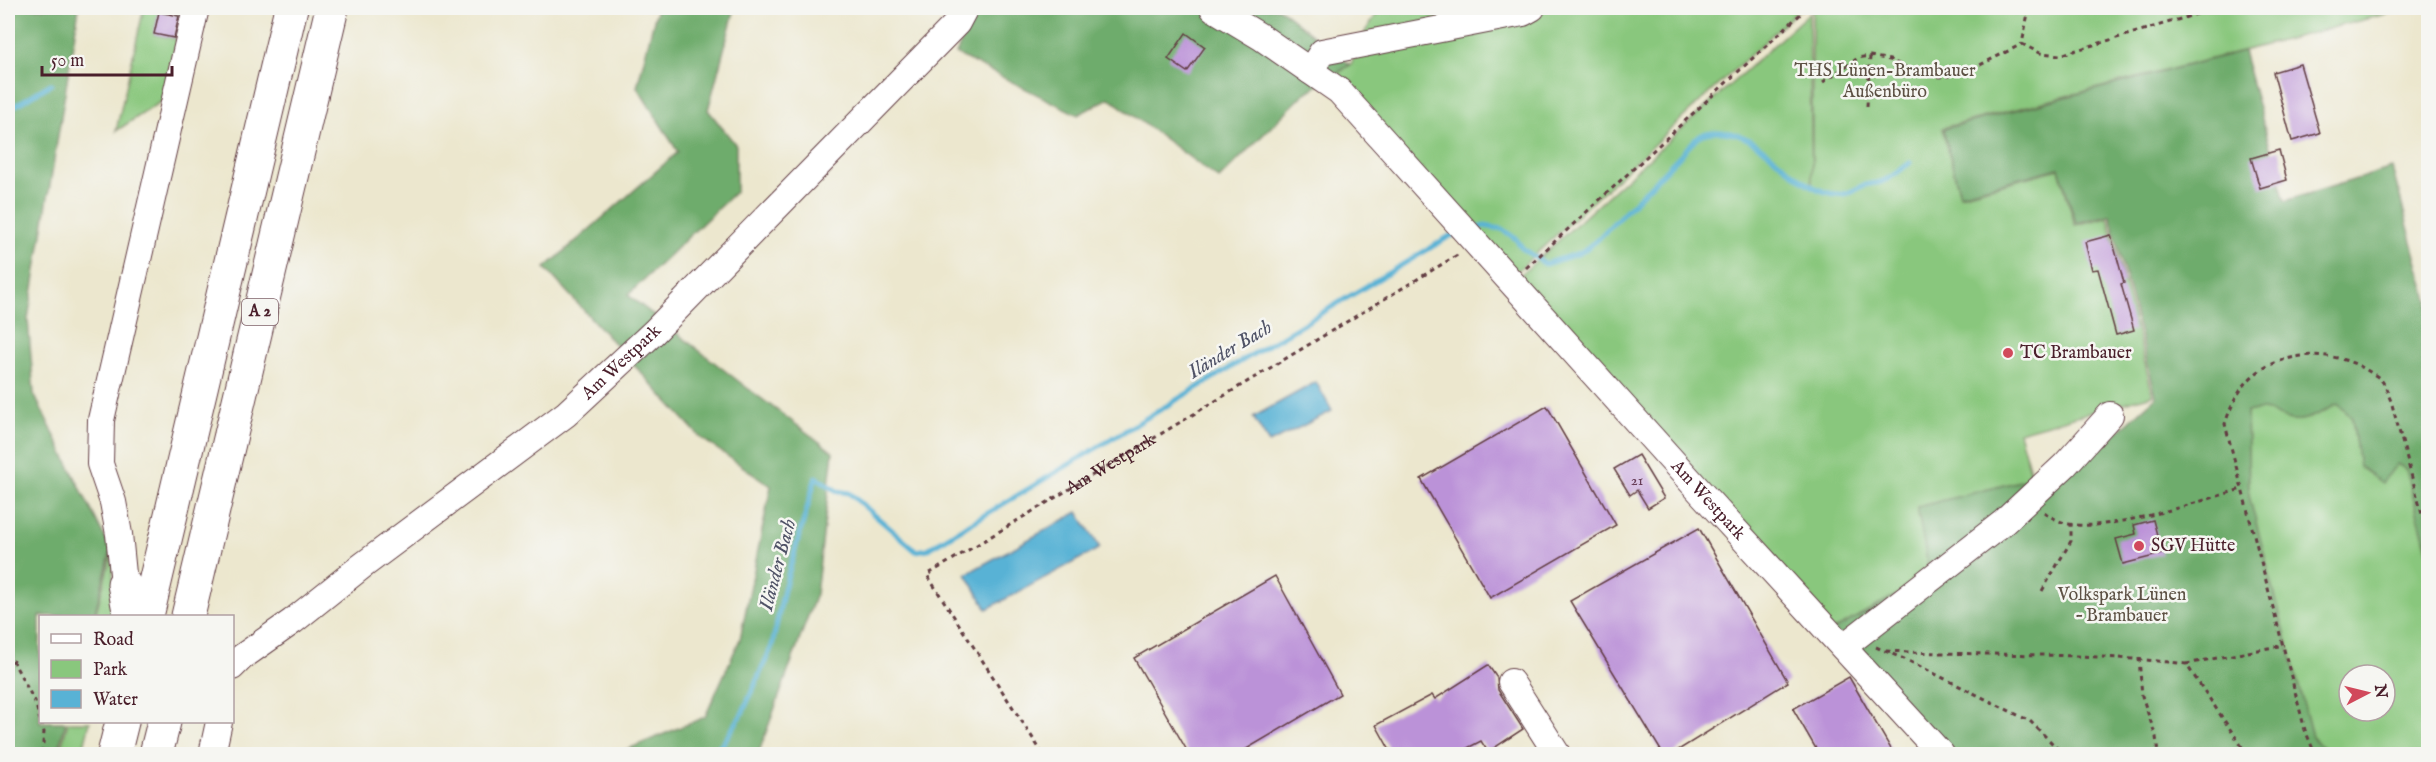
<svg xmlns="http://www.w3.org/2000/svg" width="2436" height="762" font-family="'IM FELL English',serif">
	<rect width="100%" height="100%" fill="#f6f6f2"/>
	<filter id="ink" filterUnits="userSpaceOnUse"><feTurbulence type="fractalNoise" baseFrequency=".0167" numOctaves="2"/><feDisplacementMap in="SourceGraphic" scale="12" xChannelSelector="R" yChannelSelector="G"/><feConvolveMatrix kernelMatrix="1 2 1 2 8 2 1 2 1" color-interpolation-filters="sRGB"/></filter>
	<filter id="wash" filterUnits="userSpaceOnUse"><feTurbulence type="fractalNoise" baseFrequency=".008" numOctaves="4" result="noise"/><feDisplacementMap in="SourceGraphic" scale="24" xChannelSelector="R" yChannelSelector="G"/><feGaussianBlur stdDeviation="1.35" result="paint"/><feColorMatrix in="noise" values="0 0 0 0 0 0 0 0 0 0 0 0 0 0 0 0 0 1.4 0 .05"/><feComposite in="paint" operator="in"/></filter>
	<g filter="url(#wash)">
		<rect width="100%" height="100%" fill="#ece7ce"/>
		<!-- green -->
		<g fill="#89c77d" stroke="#6a7354" stroke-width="1.5" fill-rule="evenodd">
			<polygon points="150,8 168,8 167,13 159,12 154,34 176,39 181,16 175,15 176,8 184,8 162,101 116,131 143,12"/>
			<polygon points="1381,8 1801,8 1511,277 1326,82 1351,64 1366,30"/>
			<polygon points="1815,8 2398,8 2398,11 1942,128 1960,195 2059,169 2075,225 2108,217 2153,395 2019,432 2032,478 1917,507 1931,576 1830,632 1515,280 1809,13 1812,184 1812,10"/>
			<path d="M2338,404L2352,418L2359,466L2397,464L2406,469L2428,553V754H2329L2312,737L2249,496L2247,412C2271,405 2273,417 2293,420C2308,422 2325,410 2338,404ZM2349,675H2385V711H2349Z"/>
			<polygon points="112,552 115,616 95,616"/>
			<polygon points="68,722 90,722 82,754 59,754"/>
		</g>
		<!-- forest -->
		<g fill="#6eac6c" stroke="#5c664c" stroke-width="1.5">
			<polygon points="8,8 79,8 28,319 34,394 111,550 94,616 40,616 40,722 66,722 57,754 8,754"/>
			<polygon points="657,8 735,8 708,110 736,145 736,191 628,295 746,387 833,452 816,594 759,752 756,754 616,754 705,717 740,639 771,486 701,438 545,268 678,152 637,87"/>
			<polygon points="982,8 1279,8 1350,65 1304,94 1219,179 1109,98 1078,115 956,54 971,20"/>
			<path d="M2243,51L2285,201L2392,168L2428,300V553L2406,469L2397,464L2382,483L2359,466L2352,418L2338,404C2325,410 2307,422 2293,420C2273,418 2271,405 2247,412L2249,496L2312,737L2329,754H1941L1830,632L1930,576L1917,507L2033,478L2085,461L2156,397L2110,215L2076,223L2059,168L1960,194L1943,129Z"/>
		</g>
		<!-- water -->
		<g fill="#58b2d5" stroke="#516880" stroke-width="1.5">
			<polygon points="1316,382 1332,411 1269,443 1253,417"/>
			<polygon points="1078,512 1100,548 987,609 966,574"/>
		</g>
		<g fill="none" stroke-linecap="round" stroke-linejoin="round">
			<!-- stream -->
			<g stroke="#58b2d5" stroke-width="5">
				<polyline points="8,110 51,84"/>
				<path d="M1475,229L1484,226L1502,229L1516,239L1523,249L1545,264L1580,253L1596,241L1697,138C1707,131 1711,132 1723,132C1770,135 1799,198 1843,194C1851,193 1858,187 1865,185C1871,183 1878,184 1883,181C1893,177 1901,169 1910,163"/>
				<polyline points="713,754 723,743 742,714 772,646 784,589 816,477 837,491 849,493 916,551 928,549 1450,236 1457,234"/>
			</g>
		</g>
		<g id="blocks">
			<!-- building -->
			<g fill="#bb92d8">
				<polygon points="159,12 179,16 174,38 154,34"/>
				<polygon points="1186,33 1205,47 1187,72 1168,59"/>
				<polygon points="2300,64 2320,133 2292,141 2273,72"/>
				<polygon points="2279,150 2287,180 2260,188 2251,158"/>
				<polygon points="2111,235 2124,283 2121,284 2134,330 2116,335 2098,269 2092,270 2085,242"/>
				<polygon points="1547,406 1616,525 1490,598 1421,479"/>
				<polygon points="1638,455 1664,498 1648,508 1637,490 1630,495 1614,469"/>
				<polygon points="2153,520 2162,554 2123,564 2116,539 2136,534 2134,525"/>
				<polygon points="1699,528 1788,682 1672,754 1663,754 1570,601"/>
				<polygon points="1275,576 1340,694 1238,754 1189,754 1134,658"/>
				<polygon points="1488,665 1497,678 1498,690 1523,729 1488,752 1481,741 1456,754 1392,754 1376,725 1432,695 1435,699"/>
				<polygon points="1849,677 1894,754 1819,754 1793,709"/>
			</g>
		</g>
	</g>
	<g filter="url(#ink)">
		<use href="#blocks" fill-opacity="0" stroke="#623d43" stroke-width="1.5"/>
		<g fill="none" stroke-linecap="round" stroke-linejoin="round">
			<defs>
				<g id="minor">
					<path id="s2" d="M1213,8L1261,37L1339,91L1704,496L1941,754"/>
					<polyline points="1310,71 1322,52 1523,13 1532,8"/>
					<polyline points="124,584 119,534 113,502 100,464 101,420 196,8"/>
					<polyline points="1843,647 2004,522 2065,465 2110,415"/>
					<path id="s3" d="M232,667L242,657L293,621L362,566L566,414L654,332L957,23L965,8"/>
					<polyline points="1511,682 1557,754"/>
					<polyline points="212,754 219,722"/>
				</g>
				<g id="highway">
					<polyline points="124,584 130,616"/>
					<polyline points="147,616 291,8"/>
					<polyline points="188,616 332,8"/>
					<polyline points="114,754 122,722"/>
					<polyline points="156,754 164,722"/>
				</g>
			</defs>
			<!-- minor casing -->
			<use href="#minor" stroke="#623d43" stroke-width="28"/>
			<!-- highway casing -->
			<use href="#highway" stroke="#623d43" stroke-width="35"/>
			<!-- path -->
			<g stroke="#623d43" stroke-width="3" stroke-dasharray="4.5 4.5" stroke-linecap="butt">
				<polyline points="2029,8 2022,44 2040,53 2060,55 2217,8"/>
				<polyline points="171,14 172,8"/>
				<polyline points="1823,82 1858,58 1870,56 1890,60 1924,76 1945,77 1970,70 2022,44"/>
				<polyline points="1867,106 1870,56"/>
				<polyline points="1526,268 1807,8"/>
				<path d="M2044,512C2052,518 2060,522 2069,524C2110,532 2199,501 2242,489"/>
				<polyline points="2042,591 2071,541 2071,524"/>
				<polyline points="1876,647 1909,661 2030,721 2063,754"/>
				<path d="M1886,651C1986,656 2087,652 2186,664L2247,754"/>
				<polyline points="8,652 35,702 40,720"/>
				<polyline points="2139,658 2142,696 2156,737 2158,754"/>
				<polyline points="2186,664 2284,645"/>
				<polyline points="41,722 44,732 42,754"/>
				<path id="s1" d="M1043,754L927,575L1459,254"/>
				<path d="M2319,754L2313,749L2305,730L2225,424C2232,402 2243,380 2264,368C2298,350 2338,351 2370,372C2373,374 2379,377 2381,380C2386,385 2388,395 2391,401L2428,536"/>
			</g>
			<!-- minor -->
			<use href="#minor" stroke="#fff" stroke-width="26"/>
			<!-- highway -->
			<use href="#highway" stroke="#fff" stroke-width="33"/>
		</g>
	</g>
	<!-- markers -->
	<g fill="#d1495b" stroke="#f6f6f2" stroke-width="2">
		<circle cx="2008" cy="353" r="6"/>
		<circle cx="2139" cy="546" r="6"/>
	</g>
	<g text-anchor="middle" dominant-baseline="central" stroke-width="5" stroke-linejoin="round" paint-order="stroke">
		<!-- number labels -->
		<g font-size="15" fill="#663c56">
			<text x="1637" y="480">21</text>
		</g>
		<!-- shield labels -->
		<rect fill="#f6f6f2" stroke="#7e6067" stroke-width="1.5" x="242" y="299" width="36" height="26" rx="4.5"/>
		<g font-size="16" font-weight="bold" fill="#4a1f2b">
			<text x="260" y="312">A 2</text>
		</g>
		<!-- park labels -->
		<g font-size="18" fill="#5d5144" stroke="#f6f6f2">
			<text x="1885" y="71">THS Lünen-Brambauer<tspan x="1885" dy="21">Außenbüro</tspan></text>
			<text x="2122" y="595">Volkspark Lünen<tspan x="2122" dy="21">– Brambauer</tspan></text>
		</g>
		<!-- poi labels -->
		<g font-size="18" fill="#4a1f2b" stroke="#f6f6f2" text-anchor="start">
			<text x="2020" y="353">TC Brambauer</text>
			<text x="2151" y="546">SGV Hütte</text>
		</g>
		<!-- street labels -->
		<g font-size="18" fill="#4a1f2b" stroke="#f6f6f2">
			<text stroke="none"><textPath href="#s3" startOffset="495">Am Westpark</textPath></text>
			<text stroke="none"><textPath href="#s1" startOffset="428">Am Westpark</textPath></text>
			<text stroke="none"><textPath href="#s2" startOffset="702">Am Westpark</textPath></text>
		</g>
		<!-- water labels -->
		<g font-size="20" font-style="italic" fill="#4f5266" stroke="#f6f6f2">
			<text transform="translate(1230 350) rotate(-31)">Iländer Bach</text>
			<text transform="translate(778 565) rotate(-75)">Iländer Bach</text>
		</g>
	</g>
	<!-- margin -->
	<rect width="2436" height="762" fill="none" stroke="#f6f6f2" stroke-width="30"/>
	<!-- legend -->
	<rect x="39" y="615" width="195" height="108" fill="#f6f6f2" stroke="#b1a0a2" stroke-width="1.5"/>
	<rect x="51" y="634" width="30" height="9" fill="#ffffff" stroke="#b1a0a2" stroke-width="1.5"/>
	<text x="93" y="645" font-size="18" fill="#4a1f2b">Road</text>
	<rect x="51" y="660" width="30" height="18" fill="#89c77d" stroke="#b1a0a2" stroke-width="1.5"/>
	<text x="93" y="675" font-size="18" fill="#4a1f2b">Park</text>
	<rect x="51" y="690" width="30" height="18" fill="#58b2d5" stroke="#b1a0a2" stroke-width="1.5"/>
	<text x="93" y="705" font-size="18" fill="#4a1f2b">Water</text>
	<!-- north arrow -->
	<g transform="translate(2367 693) rotate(83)"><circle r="28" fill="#f6f6f2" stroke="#b1a0a2" stroke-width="1.5"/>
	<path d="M0-4.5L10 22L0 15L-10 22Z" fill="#d1495b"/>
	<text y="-9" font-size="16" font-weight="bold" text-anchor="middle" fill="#4a1f2b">N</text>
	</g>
	<!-- scale -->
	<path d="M42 66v9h130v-9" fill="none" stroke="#4a1f2b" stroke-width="3"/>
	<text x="51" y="66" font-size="18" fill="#4a1f2b" stroke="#f6f6f2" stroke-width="4.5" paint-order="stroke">50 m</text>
</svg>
